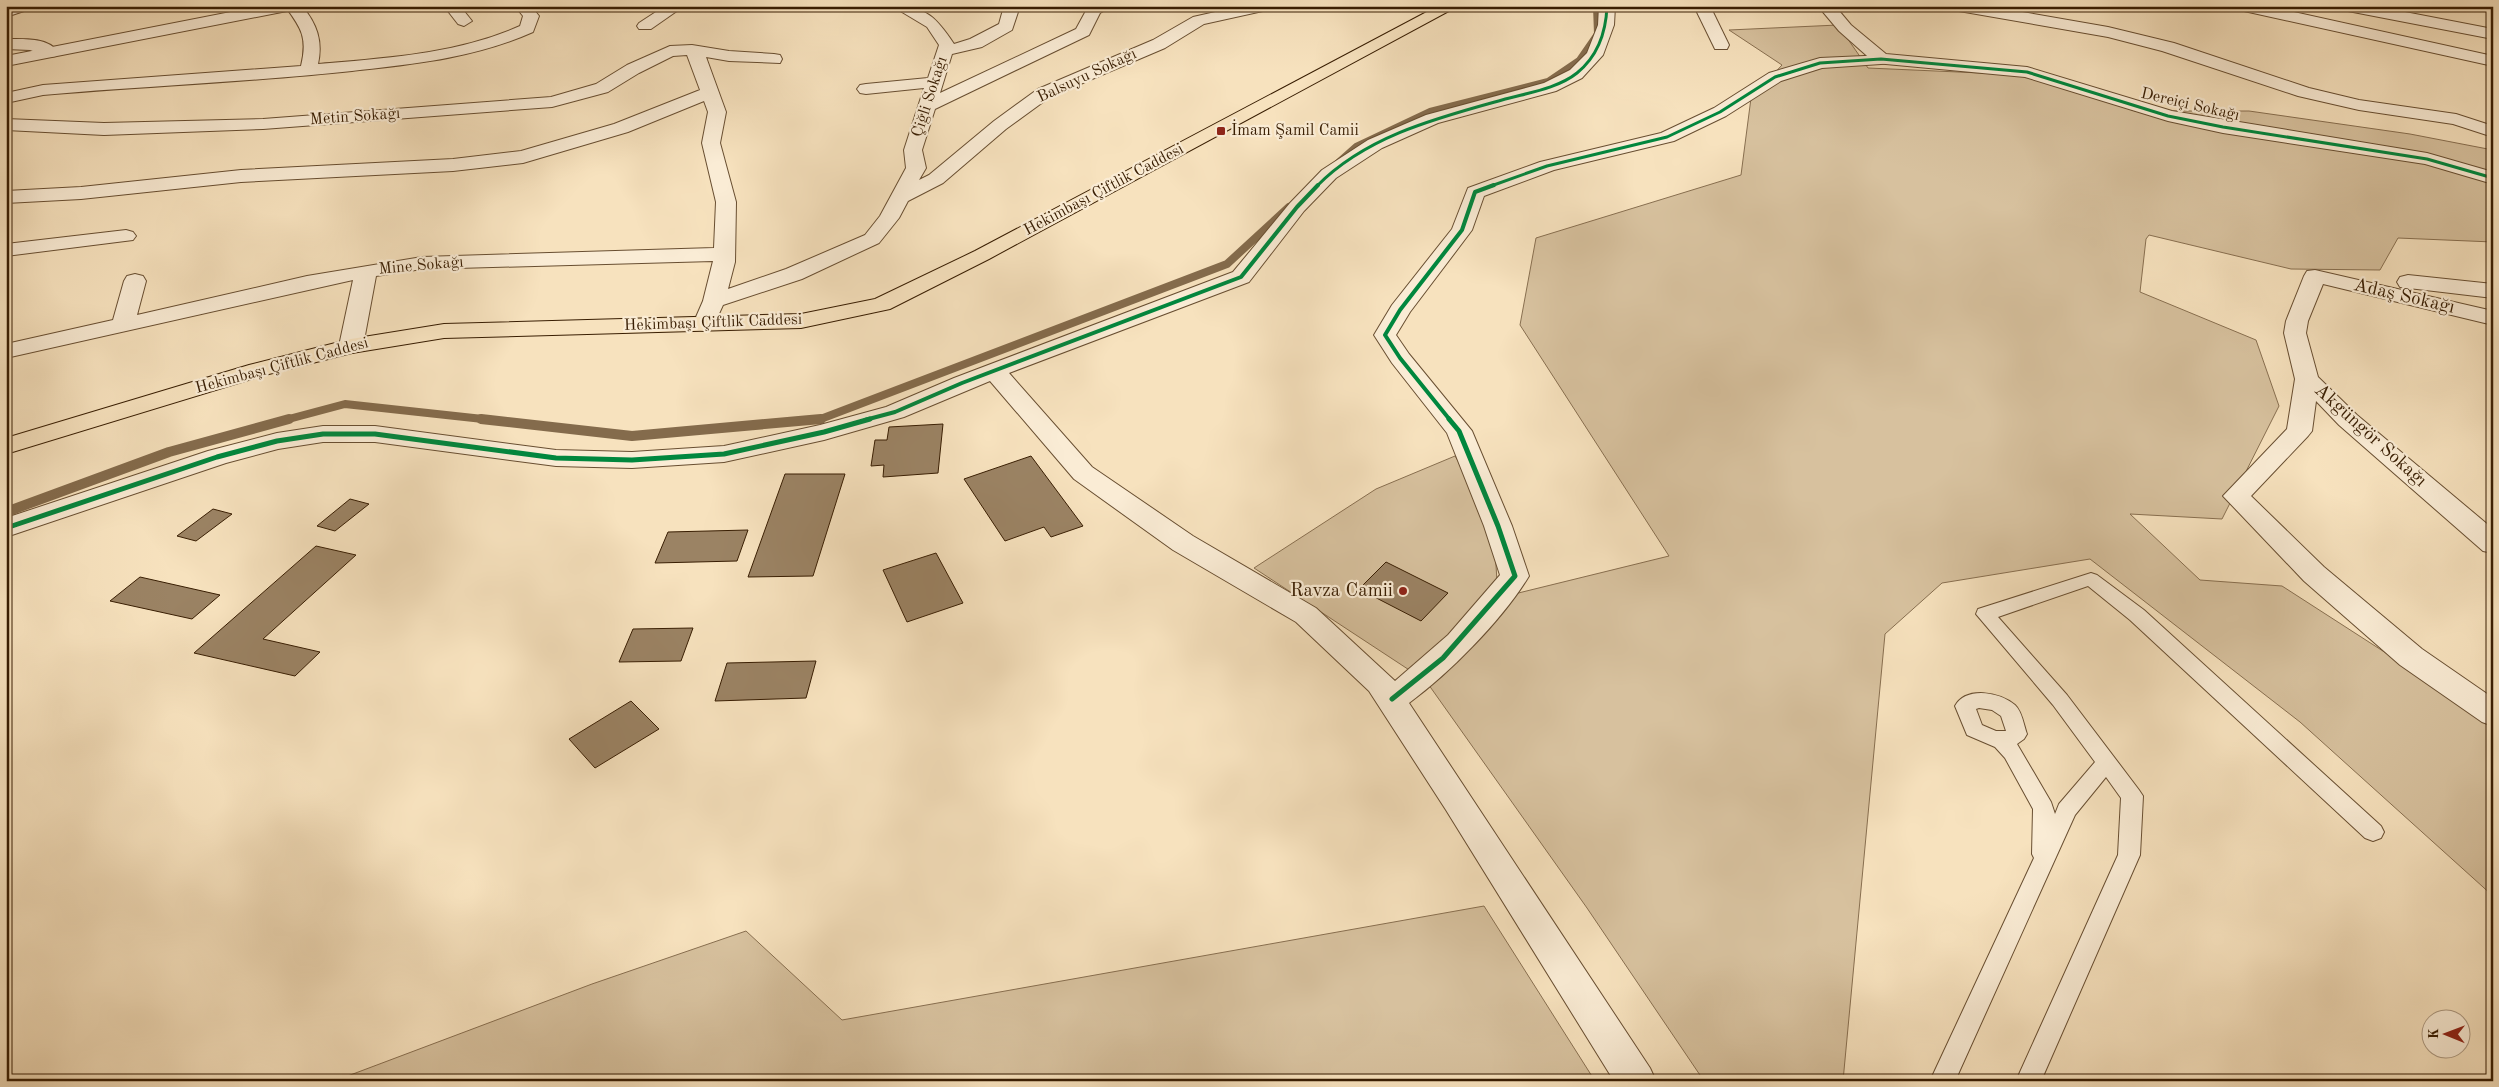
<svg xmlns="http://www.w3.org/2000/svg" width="2499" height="1087" font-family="'Old Standard TT',serif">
	<rect width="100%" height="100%" fill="#f7e2be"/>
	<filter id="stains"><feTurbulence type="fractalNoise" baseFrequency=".004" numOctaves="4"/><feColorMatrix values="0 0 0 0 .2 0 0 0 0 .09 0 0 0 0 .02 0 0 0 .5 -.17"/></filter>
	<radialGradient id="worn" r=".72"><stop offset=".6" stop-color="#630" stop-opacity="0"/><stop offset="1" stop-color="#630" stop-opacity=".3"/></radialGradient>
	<!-- green -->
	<g fill="#d7c19e" stroke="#886f50">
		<polygon points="1838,25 1868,68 2026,75 2135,111 2249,111 2410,134 2493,150 2493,242 2398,238 2380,270 2291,269 2149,235 2146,239 2140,292 2256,340 2279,406 2222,519 2130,514 2200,580 2282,586 2493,722 2493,896 2300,722 2090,559 1942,583 1885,634 1843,1081 1704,1081 1587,908 1426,681 1254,568 1376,489 1455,456 1493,516 1498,598 1669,556 1520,325 1536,238 1741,175 1751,98 1782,65 1729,30"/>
		<polygon points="1484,906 1595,1081 337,1080 592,984 746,931 842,1020"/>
	</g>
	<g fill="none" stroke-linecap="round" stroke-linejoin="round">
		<!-- stream-far2 -->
		<polyline stroke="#846b4c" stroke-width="6" points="1338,162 1356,146 1430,111 1548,81 1579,60 1597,34 1596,6"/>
		<!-- stream-far1 -->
		<g stroke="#846b4c" stroke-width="8">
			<polyline points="285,420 345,404 492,420"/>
			<polyline points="818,420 1227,264 1289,207"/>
		</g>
		<!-- stream -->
		<g stroke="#846b4c" stroke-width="10">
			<polyline points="481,419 632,436 821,419"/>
			<polyline points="6,512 169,452 289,419"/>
		</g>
	</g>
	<!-- building -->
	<g fill="#9b8364" stroke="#381d02">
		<polygon points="943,424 938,473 883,477 884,465 871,466 875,440 887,440 889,427"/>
		<polygon points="1031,456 1083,526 1051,537 1044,527 1005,541 964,479"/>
		<polygon points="785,474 845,474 813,576 748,577"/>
		<polygon points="350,499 369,504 335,531 317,526"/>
		<polygon points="213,509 232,514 196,541 177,536"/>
		<polygon points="748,530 737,561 655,563 668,532"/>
		<polygon points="316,546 356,555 263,639 320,652 295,676 194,653"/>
		<polygon points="936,553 963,603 907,622 883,570"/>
		<polygon points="1386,562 1448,593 1421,621 1359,589"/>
		<polygon points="140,577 220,595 192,619 110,601"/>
		<polygon points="693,628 681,661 619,662 633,629"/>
		<polygon points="816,661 806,698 715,701 727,663"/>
		<polygon points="631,701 659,729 595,768 569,739"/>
	</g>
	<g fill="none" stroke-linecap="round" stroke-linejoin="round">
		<defs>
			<path id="service" d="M2091,573L2097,575L2144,610L2381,826L2384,832L2381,838L2373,841L2365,838L2130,620L2088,586L1998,617L2067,695L2139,790L2143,796L2140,855L2041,1081H2016L2118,855L2121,798L2106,777L2075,815L1955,1081H1930L2034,858L2032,854L2033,809L2005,758L1995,747L1967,735L1955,706C1966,686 2000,692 2015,705C2022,711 2024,726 2027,734L2024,739L2017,744L2051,802L2055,814L2059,804L2095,762L2053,705L1976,614L1978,609ZM1979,708L1992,710L2001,716L2006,731H1996L1982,725L1976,709Z"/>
			<g id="minor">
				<polygon points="32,6 30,9 6,17 6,7"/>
				<path d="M285,6H302C317,24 323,41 318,64C386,58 457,54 520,26L523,16L515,6H531L539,16L533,32C475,58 414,64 352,71C250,82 146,86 43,95L6,103V93L43,85L301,66C308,37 301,28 285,6Z"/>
				<polygon points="444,6 460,6 472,21 464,26 458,24"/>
				<polygon points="665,6 684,6 651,29 639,29 637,26 639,23"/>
				<path d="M892,6C926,6 936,17 954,44L970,39L999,24L1004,6H1020L1012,30L982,47L952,54L940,93L1076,29L1088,7L1112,6L1100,13L1089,35L935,109L922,150L926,168L919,180L929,175L994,121L1038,89L1153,40L1193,17L1242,6H1274L1272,9L1204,24L1165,48L1050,97L1006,129L943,183L908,201L899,218L879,243L802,279L723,305L712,329L704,331L696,329L693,324L703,301L713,261L422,269L376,276L363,346L359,351L351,353L343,351L339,346L353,280L6,358V344L113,320L124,281L127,276L135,274L143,276L146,281L137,315L307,276L422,257L714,248L716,202L702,143L708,112L704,101L628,132L523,163L453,171L241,182L81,199L6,203V191L81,187L241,170L453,159L521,151L614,124L700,90L687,55L673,56L639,73L608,92L552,107L263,129L104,135L6,130V119L104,123L263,119L551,97L596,84L627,65L670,46L692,45L729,51L774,54L780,55L782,59L780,63L729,61L706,57L726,112L720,143L736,202L735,262L728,289L786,269L865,235L880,216L906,168L904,150L924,88L866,94L860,93L857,89L860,85L866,84L928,78L939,45L927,27Z"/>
				<path d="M1599,6H1615L1614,25L1603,55L1582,78L1556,91L1438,123L1382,148L1336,178L1304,211L1249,282L1009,373L1092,467L1193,536L1316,608L1395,681L1448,635L1500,575L1484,526L1447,433L1392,363L1374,335L1392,305L1452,229L1468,188L1540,162L1661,133L1714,108L1769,73L1820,58L1887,55L1889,59L1887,63L1881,64L1822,68L1781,81L1726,116L1674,141L1554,170L1484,196L1472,230L1410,312L1396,335L1409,354L1472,431L1512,526L1529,576C1503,619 1450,673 1409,703L1650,1068L1656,1081H1614L1446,810L1369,691L1296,622L1173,550L1074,479L990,381L904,417L824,440L724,462L632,468L556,466L375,442H323L278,449L226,463L6,537V518L208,451L277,433L323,426H375L556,450L632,452L724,446L820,425L886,407L954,378L1233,272L1290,203L1322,170L1368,140L1426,115L1544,83L1570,70L1587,53L1598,25Z"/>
				<polygon points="1694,6 1710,6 1729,45 1727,49 1715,49"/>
				<polygon points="1951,6 1988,6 2108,27 2174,43 2309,88 2359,100 2456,114 2493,126 2493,137 2453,124 2359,110 2298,96 2162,51 2108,37 1959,11"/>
				<polygon points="2236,6 2267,6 2493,56 2493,66 2244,11"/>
				<polygon points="2340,6 2374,6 2493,29 2493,39 2348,11"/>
				<path d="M6,39C22,39 48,37 58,52L56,56L50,57L30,50L6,49Z"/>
				<polygon points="126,230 133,232 136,236 133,240 6,256 6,244"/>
				<polygon points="2315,270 2493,311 2493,325 2323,284 2308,321 2306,333 2318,377 2357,415 2493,529 2493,553 2483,551 2339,425 2316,401 2312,431 2308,436 2251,496 2324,567 2422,649 2493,698 2493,726 2482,722 2400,665 2304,581 2223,496 2287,429 2295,379 2284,333 2286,321 2304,276 2307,271"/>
				<polygon points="2408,275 2493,284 2493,298 2400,287 2397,282 2400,277"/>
			</g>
			<g id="tertiary">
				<polygon points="261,6 295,6 287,11 6,66 6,56"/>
				<polygon points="1818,6 1835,6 1851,25 1886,54 2027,67 2172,111 2427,153 2493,172 2493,184 2425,164 2223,133 2168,121 2025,77 1875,63 1839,31"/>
			</g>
			<polygon id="primary" points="1438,6 1458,6 989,259 890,309 801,328 444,338 352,353 265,375 6,454 6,438 249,365 351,339 444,324 801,314 875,299 975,251"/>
		</defs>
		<!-- service casing -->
		<use href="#service" stroke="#684e31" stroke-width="2"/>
		<!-- minor casing -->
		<use href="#minor" stroke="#684e31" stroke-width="2"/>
		<!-- tertiary casing -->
		<use href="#tertiary" stroke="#684e31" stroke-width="2"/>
		<!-- primary casing -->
		<use href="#primary" stroke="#381d02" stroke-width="2"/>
		<!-- service -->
		<use href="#service" fill="#faecd5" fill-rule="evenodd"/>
		<!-- minor -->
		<use href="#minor" fill="#faecd5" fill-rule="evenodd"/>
		<!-- tertiary -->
		<use href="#tertiary" fill="#faecd5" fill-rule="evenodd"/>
		<!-- primary -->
		<use href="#primary" fill="#f7e2be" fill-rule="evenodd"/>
		<defs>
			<g id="cycleway-far2">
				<path d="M1317,186C1366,136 1437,118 1502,100C1526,93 1557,89 1577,73C1598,56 1606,33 1607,6"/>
				<polyline points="1491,186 1547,166 1667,137 1720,112 1775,77 1820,63 1881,59 2027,72 2168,116 2223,127 2427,159 2493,178"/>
			</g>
			<g id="cycleway-far1">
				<polyline points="865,420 895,412 962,383 1241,277 1297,207 1318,185"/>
				<polyline points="1450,420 1400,358 1385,335 1400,310 1462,230 1475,192 1494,185"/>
			</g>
			<g id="cycleway">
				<polyline points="6,528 217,457 277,441 323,434 375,434 556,458 632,460 724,454 824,432 870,419"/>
				<polyline points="1392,699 1443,658 1515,576 1498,526 1459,431 1449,419"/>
			</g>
		</defs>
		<!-- cycleway-far2 casing -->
		<use href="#cycleway-far2" stroke="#faecd5" stroke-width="5"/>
		<!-- cycleway-far1 casing -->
		<use href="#cycleway-far1" stroke="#faecd5" stroke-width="6"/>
		<!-- cycleway casing -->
		<use href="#cycleway" stroke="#faecd5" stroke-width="8"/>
		<!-- cycleway-far2 -->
		<use href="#cycleway-far2" stroke="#00873e" stroke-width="3"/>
		<!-- cycleway-far1 -->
		<use href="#cycleway-far1" stroke="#00873e" stroke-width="4"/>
		<!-- cycleway -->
		<use href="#cycleway" stroke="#00873e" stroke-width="5"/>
	</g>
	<!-- markers -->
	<g fill="#8f2418" stroke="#faecd5" stroke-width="2">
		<rect x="1216" y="126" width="10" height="10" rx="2.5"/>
		<circle cx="1403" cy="591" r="5"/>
	</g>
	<g text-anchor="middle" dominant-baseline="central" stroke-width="4.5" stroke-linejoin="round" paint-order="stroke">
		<!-- far-street labels -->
		<g font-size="16" fill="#381d02" stroke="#faecd5">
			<text transform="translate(1087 76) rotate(-25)">Balsuyu Sokağı</text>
			<text transform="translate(930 97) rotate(-72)">Çiğli Sokağı</text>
			<text transform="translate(2190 105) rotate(13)">Dereiçi Sokağı</text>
			<text transform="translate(355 117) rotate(-4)">Metin Sokağı</text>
			<text transform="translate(1104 190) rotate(-28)">Hekimbaşı Çiftlik Caddesi</text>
			<text transform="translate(421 266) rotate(-5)">Mine Sokağı</text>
			<text transform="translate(713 323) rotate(-2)">Hekimbaşı Çiftlik Caddesi</text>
			<text transform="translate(282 366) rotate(-15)">Hekimbaşı Çiftlik Caddesi</text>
		</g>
		<!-- far-poi labels -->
		<g font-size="16" fill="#381d02" stroke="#faecd5" text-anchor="start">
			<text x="1231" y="131">İmam Şamil Camii</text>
		</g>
		<!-- street labels -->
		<g font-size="19" fill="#381d02" stroke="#faecd5">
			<text transform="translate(2404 297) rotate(13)">Adaş Sokağı</text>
			<text transform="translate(2370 436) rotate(42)">Akgüngör Sokağı</text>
		</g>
		<!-- poi labels -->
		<g font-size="19" fill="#381d02" stroke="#faecd5" text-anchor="end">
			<text x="1393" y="591">Ravza Camii</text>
		</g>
	</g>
	<!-- margin -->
	<rect width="2499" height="1087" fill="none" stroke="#f7e2be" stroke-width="25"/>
	<rect x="8" y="8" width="2484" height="1072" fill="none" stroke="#381d02" stroke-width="2.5"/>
	<rect x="12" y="12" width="2474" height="1062" fill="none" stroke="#381d02"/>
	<!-- north arrow -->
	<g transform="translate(2446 1034) rotate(271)"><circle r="24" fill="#faecd5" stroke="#ac9981"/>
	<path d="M0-4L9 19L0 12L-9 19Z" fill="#8f2418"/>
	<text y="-8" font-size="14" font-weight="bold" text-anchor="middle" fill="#381d02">K</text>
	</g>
	<rect width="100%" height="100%" filter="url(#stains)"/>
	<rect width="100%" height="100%" fill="url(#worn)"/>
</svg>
